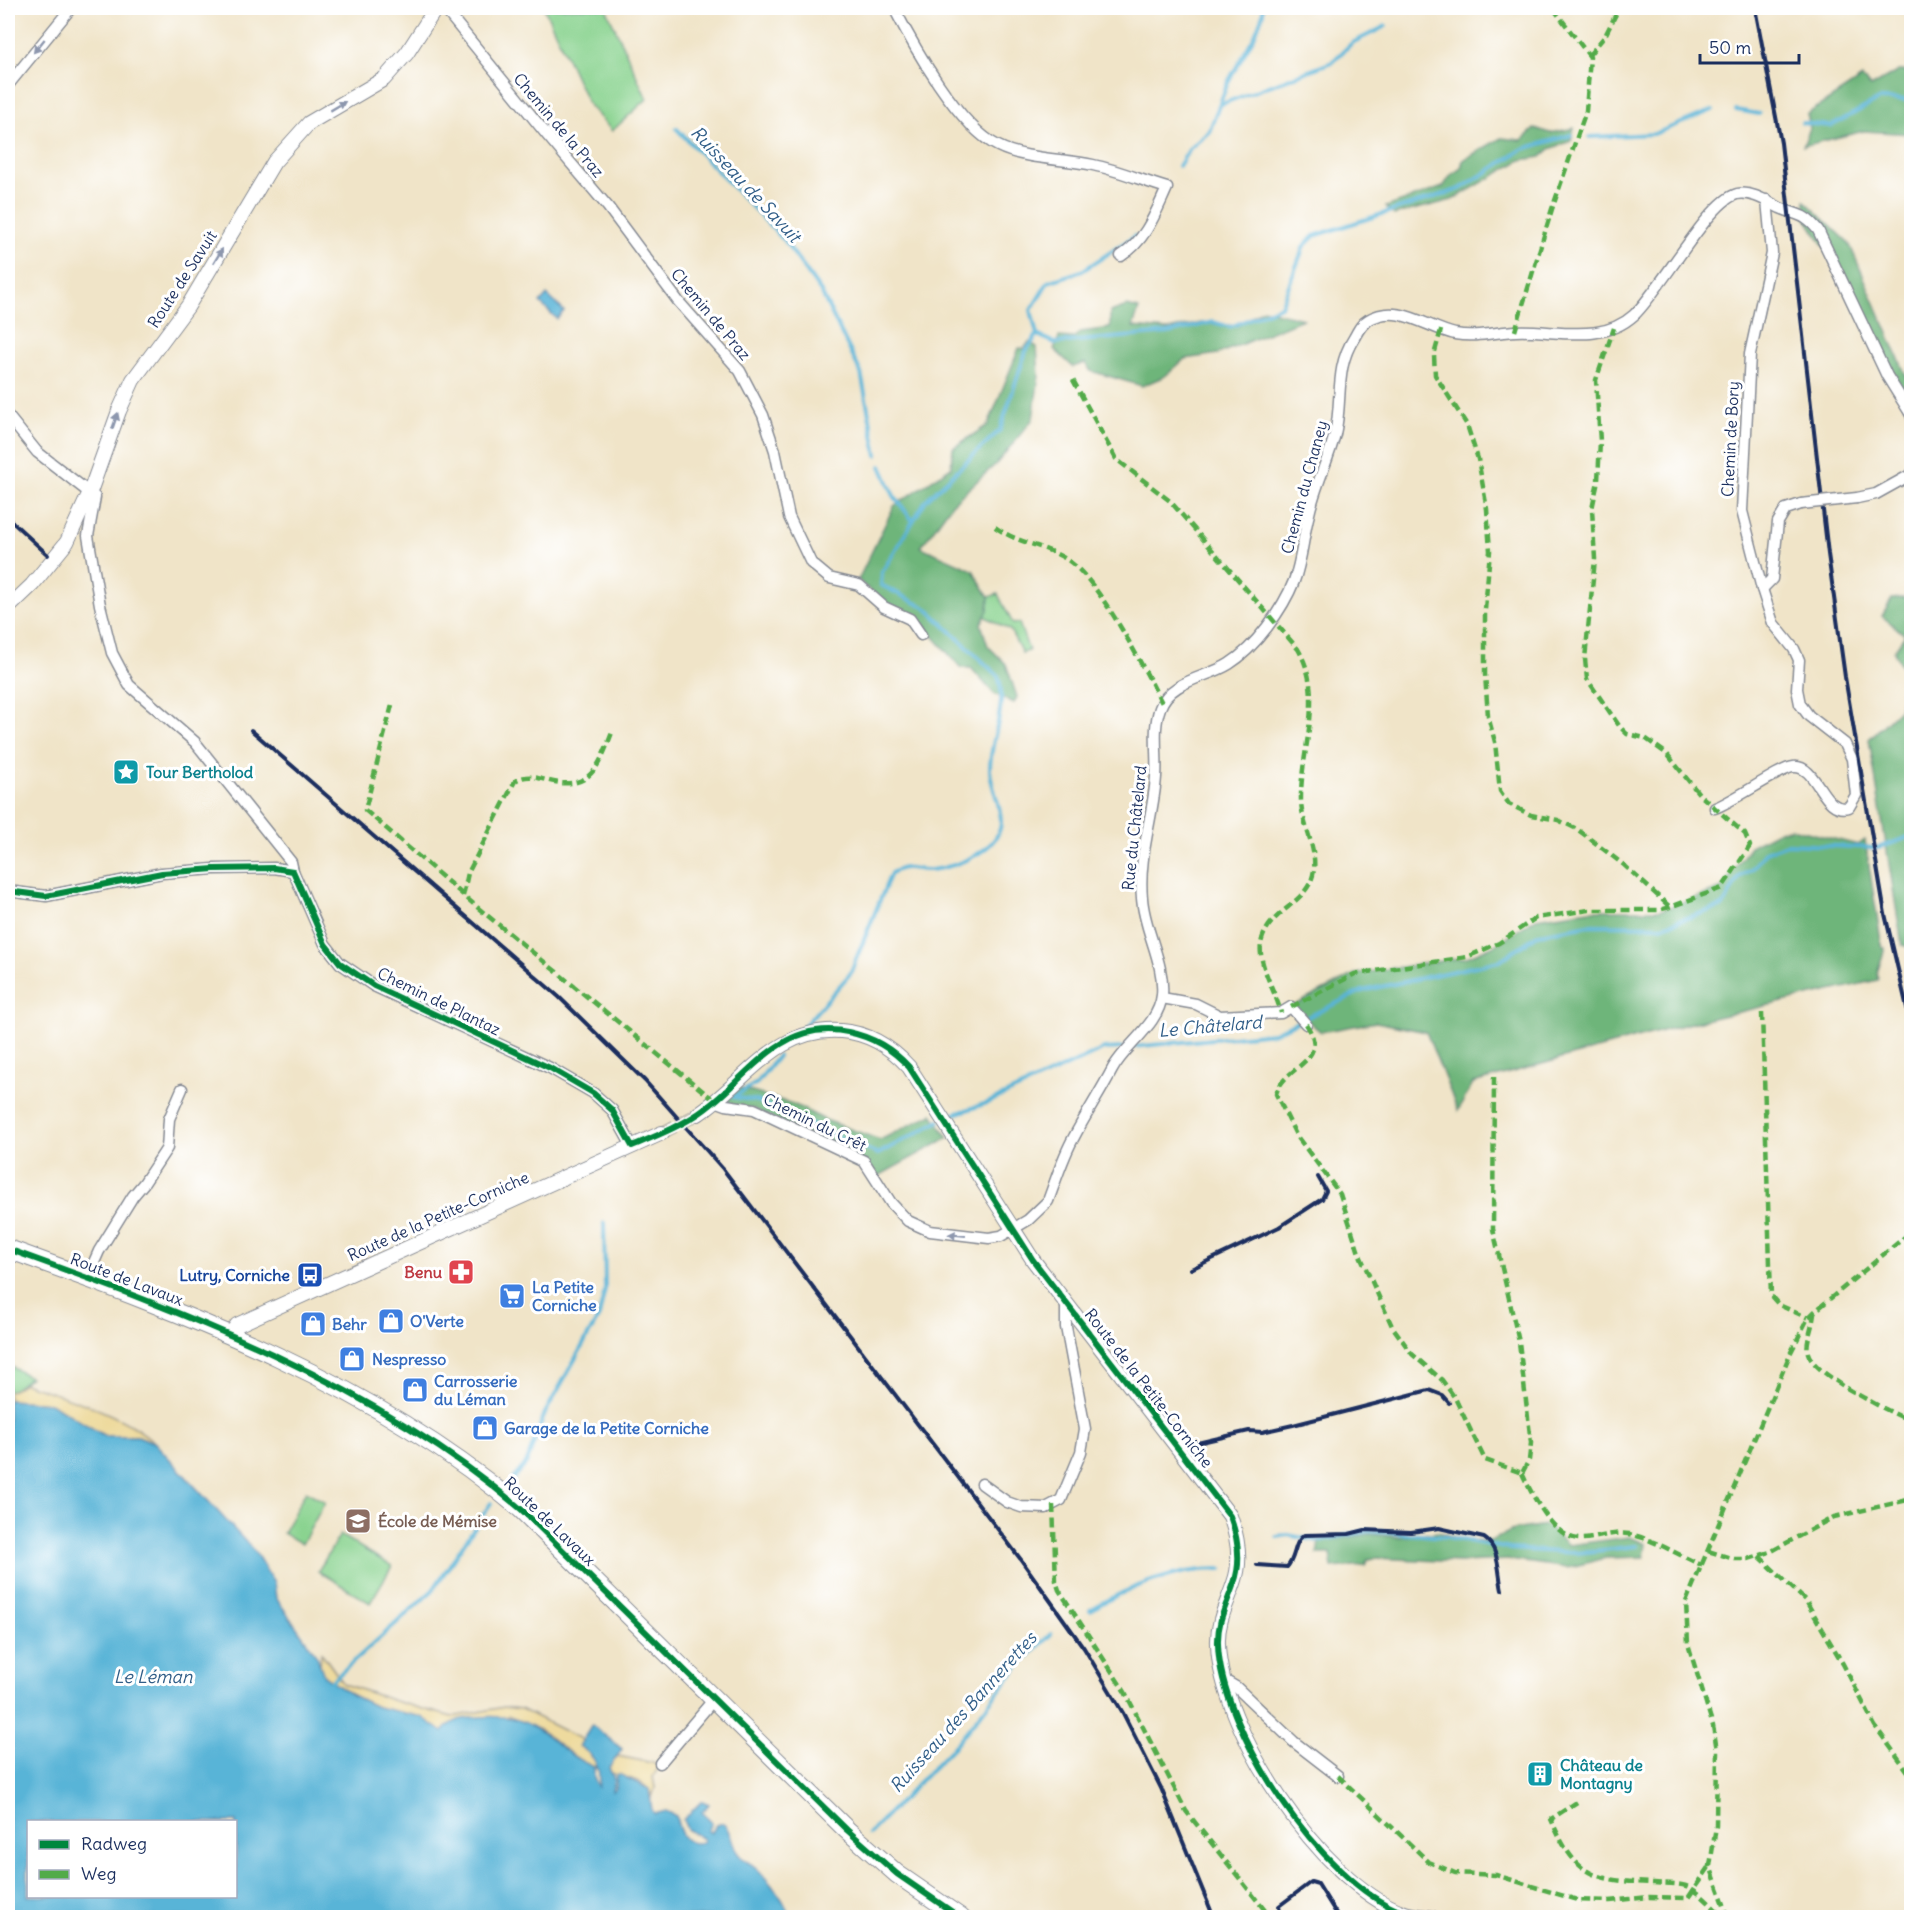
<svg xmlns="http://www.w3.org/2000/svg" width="1919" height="1925" font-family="Delius,sans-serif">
	<rect width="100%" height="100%" fill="#fff"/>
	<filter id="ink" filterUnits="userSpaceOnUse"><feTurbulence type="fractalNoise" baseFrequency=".0167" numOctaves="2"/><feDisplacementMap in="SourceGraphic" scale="12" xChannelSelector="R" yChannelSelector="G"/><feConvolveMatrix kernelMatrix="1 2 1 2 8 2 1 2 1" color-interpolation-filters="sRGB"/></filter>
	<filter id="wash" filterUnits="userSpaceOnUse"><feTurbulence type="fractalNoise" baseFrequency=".008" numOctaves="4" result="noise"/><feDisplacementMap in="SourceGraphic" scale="24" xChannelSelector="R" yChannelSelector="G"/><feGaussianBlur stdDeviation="1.35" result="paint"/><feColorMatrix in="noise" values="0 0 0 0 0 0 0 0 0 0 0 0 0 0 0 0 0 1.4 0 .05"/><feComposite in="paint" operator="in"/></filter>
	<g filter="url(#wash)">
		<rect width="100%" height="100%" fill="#f0e4c8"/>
		<!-- green -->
		<g fill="#89d38f" stroke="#528176" stroke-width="1.5">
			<polygon points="544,8 606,8 647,99 612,131 588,104"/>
			<polygon points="998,594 1013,624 1019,623 1029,651 1022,653 1010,630 984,616 989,597"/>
			<polygon points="8,1365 30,1377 13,1390 8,1391"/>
			<polygon points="306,1491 325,1502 302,1544 283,1533"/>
			<polygon points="340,1535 392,1566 370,1603 318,1571"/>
		</g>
		<!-- forest -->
		<g fill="#6eb57a" stroke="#44726c" stroke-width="1.5">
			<polygon points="1898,71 1911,71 1911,134 1864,131 1803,146 1810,128 1807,114 1862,78 1871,87"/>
			<polygon points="1535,128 1550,133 1574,128 1571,141 1550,149 1541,157 1521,160 1452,200 1394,215 1386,207 1443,187 1451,175 1461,168 1463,160 1501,138 1522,140"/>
			<polygon points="1805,201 1849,243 1911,387 1911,418 1834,262 1804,215"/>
			<polygon points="1127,306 1139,309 1133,327 1168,330 1201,323 1237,326 1263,309 1303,319 1218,354 1185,359 1165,376 1142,386 1091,371 1085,363 1073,367 1054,349 1059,337 1073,338 1081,332 1110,328 1110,312"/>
			<polygon points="1029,342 1037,347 1039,376 1033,419 997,463 952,504 921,547 973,570 989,597 988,610 981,624 988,646 1006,664 1017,697 1014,703 994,694 971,668 961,668 927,629 886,605 858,580 894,506 951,467 953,448 988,425 1019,348 1024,349"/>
			<polygon points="1911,597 1912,597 1911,948 1902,945 1869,739 1900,709 1906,676 1894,651 1905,635 1882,616 1892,599"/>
			<polygon points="1791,828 1858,845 1865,840 1882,948 1885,948 1877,973 1878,980 1687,1024 1473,1083 1458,1111 1426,1032 1376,1022 1321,1032 1291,1007 1355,974 1467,957 1499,943 1536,918 1589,910 1659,910 1670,907 1722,888 1750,846 1779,831"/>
			<polygon points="739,1088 793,1104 823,1119 880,1140 932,1114 948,1138 875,1178 864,1161 754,1109 726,1105 729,1096"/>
			<polygon points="1546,1525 1568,1545 1630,1537 1646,1544 1644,1557 1606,1558 1567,1568 1510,1560 1460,1562 1375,1558 1368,1559 1365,1565 1332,1568 1330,1554 1317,1554 1319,1542 1369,1534 1399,1537 1438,1532 1466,1540 1491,1541 1513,1530"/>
		</g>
		<!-- sand -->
		<g fill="#eeda9e" stroke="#84847e" stroke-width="1.5">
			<path d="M24,1383C64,1397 125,1414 155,1443L138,1436H105L50,1403L8,1400V1391L13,1390Z"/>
			<polygon points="321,1652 344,1684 398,1702 452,1717 504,1707 521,1709 583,1740 580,1746 592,1753 598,1769 582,1762 540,1730 508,1716 443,1733 422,1717 377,1707 352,1695 324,1676 320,1666"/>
			<path d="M617,1756L653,1763L659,1767L653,1777L655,1788L652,1797C646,1778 626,1779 611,1773L609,1768Z"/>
		</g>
		<!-- water -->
		<g fill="#59b4d7" stroke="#3a729a" stroke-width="1.5" fill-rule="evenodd">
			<polygon points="547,295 564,311 557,319 540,303"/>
			<path d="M8,1400L50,1403L105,1436H138L155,1443L255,1552L274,1583L276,1598L317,1656L324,1676L352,1695L377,1707L422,1717L443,1732C453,1719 463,1718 479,1717C544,1712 546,1747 594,1767V1778L598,1787C602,1770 595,1755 579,1746L592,1725L622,1749L609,1768L614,1779L612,1791L616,1788V1775L619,1774L649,1789L652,1811L655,1814L666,1811L676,1816C679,1832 684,1847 703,1842V1839L687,1829L683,1820L702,1801L709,1804L702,1812L712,1823L708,1831L711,1833L717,1825L723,1823C734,1835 731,1847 740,1856C744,1861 751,1863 755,1867C768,1880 787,1900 789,1917H8ZM28,1822H236V1896H28Z"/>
		</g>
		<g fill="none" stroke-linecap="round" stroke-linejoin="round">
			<!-- stream -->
			<g stroke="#59b4d7" stroke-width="4">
				<polyline points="1219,105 1332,62 1352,43 1386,26"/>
				<polyline points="1736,110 1759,114"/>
				<polyline points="1802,123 1831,126 1880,99 1912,100"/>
				<polyline points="676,128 784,240 821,292 861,373 877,455"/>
				<polyline points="1590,137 1654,134 1713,110"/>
				<polyline points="1179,166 1190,148 1209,132 1228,82 1255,35 1263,14 1263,8"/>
				<polyline points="1037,335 1055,343 1168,333 1213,322 1230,327 1281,306 1304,246 1314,236 1460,189 1523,149 1571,135"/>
				<polyline points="1037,335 1031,310 1048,282 1082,271 1135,236"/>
				<polyline points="881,466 894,496 913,521"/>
				<path d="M804,1026L850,974L891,873C910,863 912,871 931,870C956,867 1001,850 1001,821C1001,803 989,784 990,767C991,737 1008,705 998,676L926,608L881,585L882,572L926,500L1000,430L1026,351L1037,335"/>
				<polyline points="1132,1047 1274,1033 1362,991 1499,961 1539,934 1589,925 1663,926 1723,906 1739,877 1752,869 1765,852 1787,844 1878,848 1912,836"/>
				<polyline points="733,1097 757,1101 878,1154 939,1121"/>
				<polyline points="733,1097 757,1083 778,1056"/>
				<polyline points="946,1117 987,1103 1104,1049 1125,1048"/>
				<polyline points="512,1480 526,1464 544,1415 599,1316 605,1289 604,1223"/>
				<polyline points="1277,1537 1288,1535 1318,1541 1368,1531 1447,1537 1510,1549 1577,1553 1637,1546"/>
				<path d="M1090,1610C1128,1587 1177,1568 1222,1569"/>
				<polyline points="332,1681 433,1590 491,1503"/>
				<polyline points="869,1834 957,1743 1021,1663 1051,1634"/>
			</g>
		</g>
	</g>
	<g filter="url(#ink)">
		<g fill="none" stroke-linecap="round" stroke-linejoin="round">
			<!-- tertiary-tunnel -->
			<polyline stroke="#c5c0b3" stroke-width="14" stroke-dasharray="14 7" stroke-linecap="butt" points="662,1133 698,1114"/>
			<defs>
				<g id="minor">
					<polyline points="444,8 547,135 608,207 678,301 740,371 763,415 775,451 789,517 811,563 829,578 859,585 884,607 910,619 921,635"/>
					<path d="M894,8C914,47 958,126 998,146C1023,159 1064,159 1093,165C1118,170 1143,181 1167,188C1155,214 1146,240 1121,256"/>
					<polyline points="8,85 71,8"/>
					<polyline points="8,416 37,452 95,497 88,536 100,605 112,653 129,685 195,742 291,862 293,871"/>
					<polyline points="1857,498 1876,494 1912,474"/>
					<polyline points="1762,589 1772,579 1778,522 1786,509 1801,504"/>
					<path d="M1715,808C1734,801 1781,768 1793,767C1818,764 1822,815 1849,807L1856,795L1852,759L1845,744L1809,716L1800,704L1797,689L1799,660L1794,649L1773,623L1762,589L1742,511L1750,354L1772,253L1767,200"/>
					<polyline points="8,891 46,896 162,873 214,869 274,868 293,871 325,944 340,963 374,986 550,1068 593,1093 612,1110 632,1146"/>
					<polyline points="1162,998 1196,1004 1220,1016 1281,1013 1291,1007 1306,1024"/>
					<path d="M715,1101L726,1105L754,1109L864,1161L891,1203L908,1221L930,1231L989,1238L1001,1236L1028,1220L1048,1201C1056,1180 1063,1156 1074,1137C1086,1114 1100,1093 1112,1070C1125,1045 1159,1025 1162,995C1165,963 1144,930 1142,898C1138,856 1153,818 1156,777C1158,754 1152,730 1160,708C1170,680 1207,678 1229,664C1255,648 1283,609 1294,581C1302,560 1303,536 1309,514C1315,486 1328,461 1335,434C1343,400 1334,369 1354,338C1358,331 1361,324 1368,320C1398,302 1427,328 1455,334C1476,338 1495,332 1516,331C1555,329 1601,345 1634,315C1660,291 1709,201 1737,194C1752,191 1768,202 1780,208C1799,216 1804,213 1818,230L1887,376L1912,416"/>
					<polyline points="87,1278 99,1251 133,1196 144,1183 167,1148 169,1119 182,1089"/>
					<polyline points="982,1484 1007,1502 1021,1507 1046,1508 1061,1500 1081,1452 1085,1429 1066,1327 1066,1303"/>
					<polyline points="1224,1680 1236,1687 1294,1742 1338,1776"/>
					<polyline points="660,1763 714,1699"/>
				</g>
				<g id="tertiary">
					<polyline points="8,608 32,585 67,542 90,492 119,411 133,380 188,306 274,162 309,123 384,79 407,53 436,8"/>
					<path d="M698,1114C746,1082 776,1026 841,1031C869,1033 891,1047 909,1067L1033,1260L1230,1516C1238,1538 1242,1561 1234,1583C1227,1604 1217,1621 1218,1644C1220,1729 1321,1882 1402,1912C1412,1916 1422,1916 1433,1918"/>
					<polyline points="231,1334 237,1325 662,1133"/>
				</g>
				<path id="primary" d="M8,1249C188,1314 374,1383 522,1510L847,1830L897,1874L961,1918"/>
			</defs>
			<!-- minor casing -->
			<use href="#minor" stroke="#868a93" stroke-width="13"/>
			<!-- tertiary casing -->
			<use href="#tertiary" stroke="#868a93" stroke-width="16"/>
			<!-- primary casing -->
			<use href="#primary" stroke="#868a93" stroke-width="20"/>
			<!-- minor -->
			<use href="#minor" stroke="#fff" stroke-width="10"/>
			<!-- tertiary -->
			<use href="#tertiary" stroke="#fff" stroke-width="14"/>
			<!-- primary -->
			<use href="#primary" stroke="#fff" stroke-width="18"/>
			<!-- rail -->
			<g stroke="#1b2f5e" stroke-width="4">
				<polyline points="1755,8 1781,143 1828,554 1845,677 1885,914 1912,1029"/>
				<polyline points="8,518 48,555"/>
				<polyline points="251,730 559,997 645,1081 723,1169 1022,1561 1084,1648 1123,1713 1161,1788 1214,1918"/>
				<polyline points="1191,1269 1279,1227 1322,1199 1326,1191 1318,1177"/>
				<polyline points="1193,1444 1249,1431 1262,1432 1293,1425 1429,1390 1442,1395 1449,1403"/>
				<path d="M1257,1565L1287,1567C1296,1558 1293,1543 1304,1535L1349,1534L1365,1530L1411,1532L1439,1528L1484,1538C1500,1548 1498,1573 1502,1590"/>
				<polyline points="1281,1918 1279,1906 1311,1882 1318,1884 1339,1918"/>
			</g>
			<defs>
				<polyline id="minor-bridge" points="1801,504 1857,498"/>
			</defs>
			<!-- minor-bridge casing -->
			<use href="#minor-bridge" stroke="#868a93" stroke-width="13" stroke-linecap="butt"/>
			<!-- minor-bridge -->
			<use href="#minor-bridge" stroke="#fff" stroke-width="10"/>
			<!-- quiet -->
			<g stroke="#52ab49" stroke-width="4.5" stroke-dasharray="9 4.5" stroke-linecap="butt">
				<polyline points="1589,55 1605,36 1619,8"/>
				<polyline points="1441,330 1434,355 1435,375 1467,425 1478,459 1487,509 1490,551 1485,610 1485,674 1488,716 1495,742 1500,791 1509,804 1531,815 1558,820 1577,829 1624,865 1670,907"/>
				<polyline points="1515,331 1552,209 1586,111 1590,57 1553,8"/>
				<path d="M1073,380L1116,459L1170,501L1298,649C1326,698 1300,748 1301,801C1302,828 1322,854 1311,881C1300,906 1266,914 1261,944C1258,965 1276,992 1281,1013"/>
				<path d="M995,527C1017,543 1043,545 1066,559C1099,579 1143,667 1162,703"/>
				<polyline points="392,705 365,810 477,907 715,1101"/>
				<path d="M463,896L468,873L515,781C527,774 534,777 546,780C591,793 599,766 613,730"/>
				<polyline points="1291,1007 1355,974 1467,957 1499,943 1536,918 1589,910 1659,910 1670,907 1722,888 1750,846 1745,834 1700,795 1667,754 1645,738 1627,734 1620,727 1587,679 1585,659 1595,559 1592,509 1598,481 1600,441 1596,380 1614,328"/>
				<polyline points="1762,1013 1771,1296 1779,1305 1808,1318"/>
				<path d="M1306,1024C1332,1062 1284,1065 1276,1094L1296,1135L1340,1194L1359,1253L1392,1326L1412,1354L1442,1380L1455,1398L1485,1460L1522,1473"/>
				<polyline points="1494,1077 1493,1229 1519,1342 1531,1443 1529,1460 1522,1473"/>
				<path d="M1814,1312C1814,1325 1805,1341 1808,1353C1814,1376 1889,1411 1912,1422"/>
				<path d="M1522,1473C1531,1493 1553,1537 1578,1539C1594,1540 1612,1531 1629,1534C1654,1539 1677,1555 1702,1565"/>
				<polyline points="1053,1505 1056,1581 1059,1590 1125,1692 1186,1811 1271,1918"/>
				<polyline points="1708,1551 1734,1559 1748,1559 1770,1552 1834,1517 1912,1499"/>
				<polyline points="1759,1556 1806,1601 1843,1664 1875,1726 1912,1777"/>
				<polyline points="1338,1776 1429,1862 1455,1873 1496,1875 1577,1900 1610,1901 1649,1897 1688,1898 1710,1866"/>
				<path d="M1577,1802L1551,1819C1576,1878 1593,1880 1654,1883C1664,1884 1676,1883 1686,1886C1700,1891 1713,1908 1725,1918"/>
				<polyline points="1729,1918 1710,1866 1716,1826 1717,1750 1713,1726 1688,1644 1686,1602 1790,1354 1808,1318 1814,1312 1912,1231"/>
			</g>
			<defs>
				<g id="cycleway">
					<path d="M8,891L46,896L162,873L214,869L274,868L293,871L325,944L340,963L374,986L550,1068L593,1093L612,1110L632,1146C656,1136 684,1125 705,1109C732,1089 753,1061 781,1044C824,1017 877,1032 909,1067L1033,1260L1230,1516C1238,1538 1242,1561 1234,1583C1227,1604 1217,1621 1218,1644C1220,1729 1321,1882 1402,1912C1412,1916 1422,1916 1433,1918"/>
					<path d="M8,1249C188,1314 374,1383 522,1510L847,1830L897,1874L961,1918"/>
				</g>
			</defs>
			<!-- cycleway casing -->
			<use href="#cycleway" stroke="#fff" stroke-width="10"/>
			<!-- cycleway -->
			<use href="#cycleway" stroke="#00873e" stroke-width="6"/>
		</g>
		<!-- one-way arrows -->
		<defs><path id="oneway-solid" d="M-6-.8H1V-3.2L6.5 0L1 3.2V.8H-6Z" transform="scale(1.5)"/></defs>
		<g fill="#8d97ae">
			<use href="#oneway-solid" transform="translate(39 46) rotate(129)"/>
			<use href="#oneway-solid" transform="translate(338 106) rotate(-31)"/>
			<use href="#oneway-solid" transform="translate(218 256) rotate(-59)"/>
			<use href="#oneway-solid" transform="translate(115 421) rotate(-71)"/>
			<use href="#oneway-solid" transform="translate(957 1235) rotate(-175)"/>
		</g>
	</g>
	<!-- icons -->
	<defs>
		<symbol id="sight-square" viewBox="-11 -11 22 22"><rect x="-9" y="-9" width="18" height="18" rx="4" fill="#0f9aa8" stroke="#fff"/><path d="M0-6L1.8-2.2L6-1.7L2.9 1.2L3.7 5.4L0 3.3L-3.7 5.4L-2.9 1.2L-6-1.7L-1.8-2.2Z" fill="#fff"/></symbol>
		<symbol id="pharmacy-square" viewBox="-11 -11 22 22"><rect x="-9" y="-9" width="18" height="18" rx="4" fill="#e0444e" stroke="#fff"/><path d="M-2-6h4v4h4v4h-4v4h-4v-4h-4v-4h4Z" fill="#fff"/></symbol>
		<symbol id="bus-square" viewBox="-11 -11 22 22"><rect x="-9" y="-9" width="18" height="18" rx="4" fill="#1a4fb4" stroke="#fff"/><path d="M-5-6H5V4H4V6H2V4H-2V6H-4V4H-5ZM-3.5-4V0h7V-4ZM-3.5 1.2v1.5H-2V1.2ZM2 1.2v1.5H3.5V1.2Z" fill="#fff"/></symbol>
		<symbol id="supermarket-square" viewBox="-11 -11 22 22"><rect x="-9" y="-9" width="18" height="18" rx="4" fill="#3f7fe0" stroke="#fff"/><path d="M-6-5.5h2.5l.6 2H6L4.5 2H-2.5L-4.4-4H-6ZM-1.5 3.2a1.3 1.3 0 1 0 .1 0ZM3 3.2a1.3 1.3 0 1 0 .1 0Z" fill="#fff"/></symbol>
		<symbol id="shop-square" viewBox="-11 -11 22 22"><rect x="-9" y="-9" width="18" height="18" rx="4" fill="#3f7fe0" stroke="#fff"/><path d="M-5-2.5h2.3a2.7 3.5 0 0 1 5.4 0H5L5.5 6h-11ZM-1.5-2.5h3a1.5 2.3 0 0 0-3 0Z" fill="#fff"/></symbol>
		<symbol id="school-square" viewBox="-11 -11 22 22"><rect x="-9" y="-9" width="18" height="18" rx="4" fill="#8d6e63" stroke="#fff"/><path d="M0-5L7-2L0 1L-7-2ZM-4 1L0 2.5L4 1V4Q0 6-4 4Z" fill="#fff"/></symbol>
		<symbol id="building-square" viewBox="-11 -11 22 22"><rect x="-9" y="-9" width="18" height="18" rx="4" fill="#0f9aa8" stroke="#fff"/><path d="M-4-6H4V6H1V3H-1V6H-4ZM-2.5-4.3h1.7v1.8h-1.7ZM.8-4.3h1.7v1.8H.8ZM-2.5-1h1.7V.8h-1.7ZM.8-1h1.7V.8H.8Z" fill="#fff"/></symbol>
	</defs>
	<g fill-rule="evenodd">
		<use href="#sight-square" x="111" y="757" width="30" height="30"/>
		<use href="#pharmacy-square" x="446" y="1257" width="30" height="30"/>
		<use href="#bus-square" x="295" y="1260" width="30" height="30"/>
		<use href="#supermarket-square" x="497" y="1281" width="30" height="30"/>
		<use href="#shop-square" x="376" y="1306" width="30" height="30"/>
		<use href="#shop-square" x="298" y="1309" width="30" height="30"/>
		<use href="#shop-square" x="337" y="1344" width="30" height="30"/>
		<use href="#shop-square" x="400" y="1375" width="30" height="30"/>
		<use href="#shop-square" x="470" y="1413" width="30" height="30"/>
		<use href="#school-square" x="343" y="1506" width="30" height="30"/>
		<use href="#building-square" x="1525" y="1759" width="30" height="30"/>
	</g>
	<g text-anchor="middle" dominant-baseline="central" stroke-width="6" stroke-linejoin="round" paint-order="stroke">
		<!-- street labels -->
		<g font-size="16" fill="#1b2f5e" stroke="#fff">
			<text transform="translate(559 125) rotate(50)">Chemin de la Praz</text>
			<text transform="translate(182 279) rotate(-57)">Route de Savuit</text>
			<text transform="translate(711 314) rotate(50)">Chemin de Praz</text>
			<text transform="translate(1730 439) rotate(-87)">Chemin de Bory</text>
			<text transform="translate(1304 487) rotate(-75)">Chemin du Chaney</text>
			<text transform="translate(1134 828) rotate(-84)">Rue du Châtelard</text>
			<text transform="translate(439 1001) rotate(26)">Chemin de Plantaz</text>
			<text transform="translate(815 1122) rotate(26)">Chemin du Crêt</text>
			<text transform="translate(438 1216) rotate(-24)">Route de la Petite-Corniche</text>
			<text transform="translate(127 1279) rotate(21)">Route de Lavaux</text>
			<text transform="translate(1149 1388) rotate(52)">Route de la Petite-Corniche</text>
			<text transform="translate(550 1521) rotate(44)">Route de Lavaux</text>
		</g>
		<!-- culture labels -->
		<g font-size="16" font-weight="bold" fill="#0d838f" stroke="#fff" text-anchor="start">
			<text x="146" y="772">Tour Bertholod</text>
			<text x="1560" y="1765">Château de<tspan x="1560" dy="18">Montagny</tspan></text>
		</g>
		<!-- health labels -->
		<g font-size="16" font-weight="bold" fill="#be3a42" stroke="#fff" text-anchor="end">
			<text x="442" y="1272">Benu</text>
		</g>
		<!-- transit labels -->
		<g font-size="16" font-weight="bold" fill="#164399" stroke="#fff" text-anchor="end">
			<text x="290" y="1275">Lutry, Corniche</text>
		</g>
		<!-- shop labels -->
		<g font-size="16" font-weight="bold" fill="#366cbe" stroke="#fff" text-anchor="start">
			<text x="532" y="1287">La Petite<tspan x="532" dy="18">Corniche</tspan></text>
			<text x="410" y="1321">O'Verte</text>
			<text x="332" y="1324">Behr</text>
			<text x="372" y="1359">Nespresso</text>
			<text x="434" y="1381">Carrosserie<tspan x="434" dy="18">du Léman</tspan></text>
			<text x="504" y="1428">Garage de la Petite Corniche</text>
		</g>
		<!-- education labels -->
		<g font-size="16" font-weight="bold" fill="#785e54" stroke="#fff" text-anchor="start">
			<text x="378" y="1521">École de Mémise</text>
		</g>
		<!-- water labels -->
		<g font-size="18" font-style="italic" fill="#315e88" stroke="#fff">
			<text transform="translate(746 184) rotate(47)">Ruisseau de Savuit</text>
			<text transform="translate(1210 1026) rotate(-5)">Le Châtelard</text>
			<text x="153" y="1676">Le Léman</text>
			<text transform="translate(963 1712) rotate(-48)">Ruisseau des Bannerettes</text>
		</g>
	</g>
	<!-- margin -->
	<rect width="1919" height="1925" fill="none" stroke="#fff" stroke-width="30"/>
	<!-- legend -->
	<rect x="27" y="1820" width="210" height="78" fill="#ffffff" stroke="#a4acbf" stroke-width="1.5"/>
	<rect x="39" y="1840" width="30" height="9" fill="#00873e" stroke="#a4acbf" stroke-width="1.5"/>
	<text x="81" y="1850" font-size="18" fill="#1b2f5e">Radweg</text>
	<rect x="39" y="1870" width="30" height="9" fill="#52ab49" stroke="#a4acbf" stroke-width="1.5"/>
	<text x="81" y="1880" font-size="18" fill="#1b2f5e">Weg</text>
	<!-- scale -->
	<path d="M1700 54v9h99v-9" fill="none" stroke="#1b2f5e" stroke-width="3"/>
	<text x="1709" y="54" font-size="18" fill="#1b2f5e" stroke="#ffffff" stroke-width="4.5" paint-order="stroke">50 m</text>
</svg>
